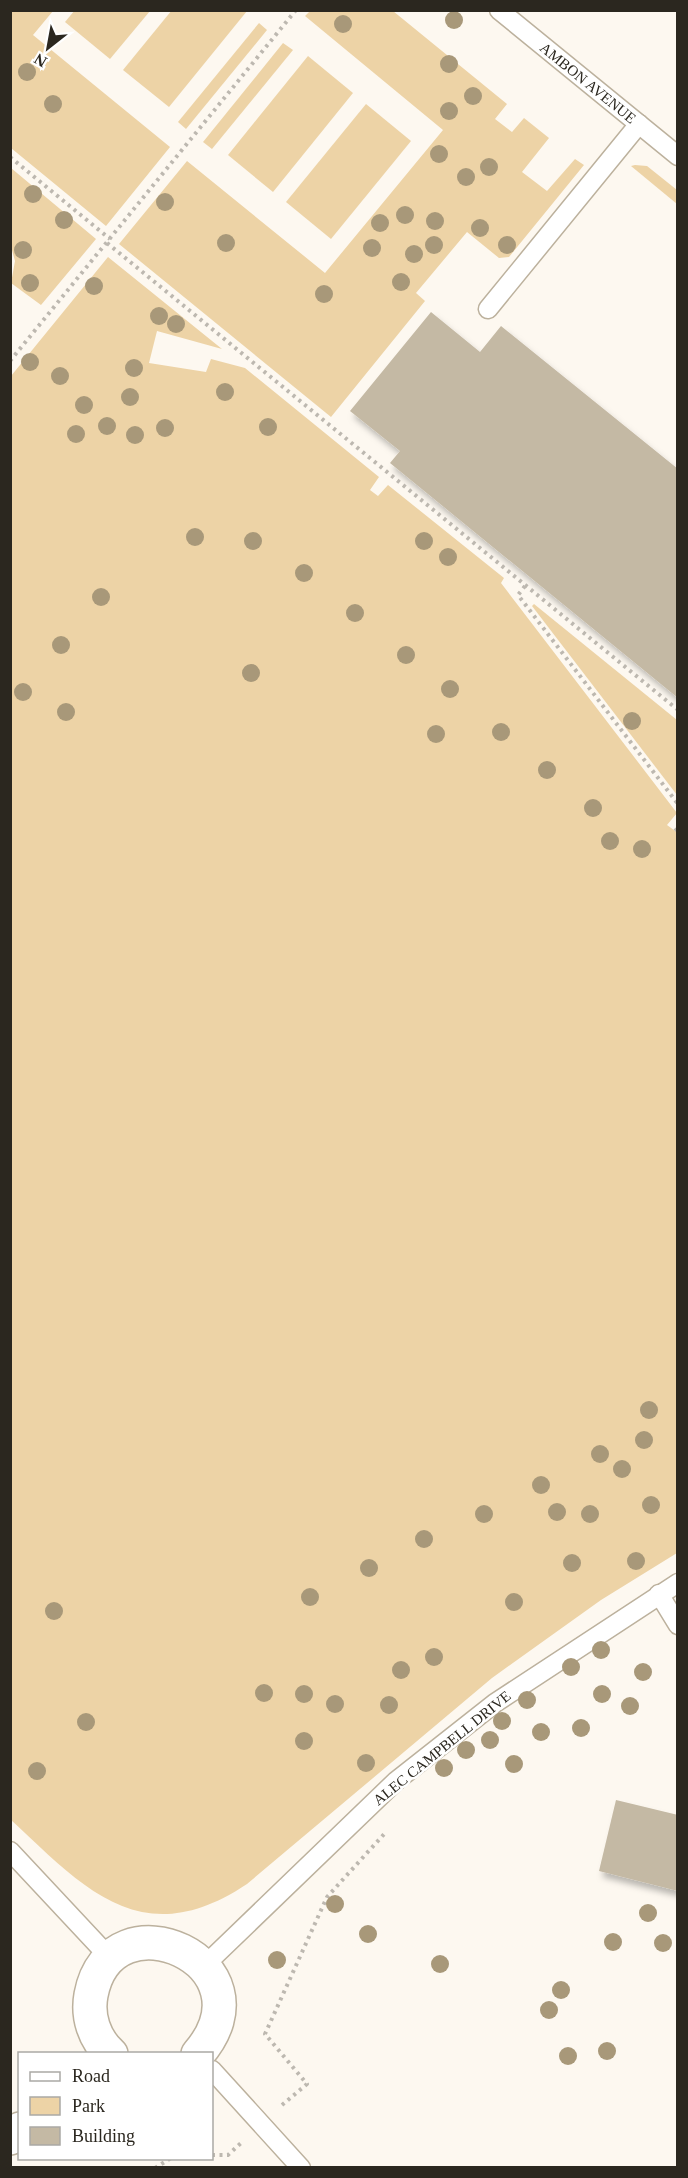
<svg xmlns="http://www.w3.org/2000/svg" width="688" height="2178" font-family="'Times New Roman',serif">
	<defs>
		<filter id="shadow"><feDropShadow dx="3.5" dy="6" stdDeviation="3" flood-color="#0004"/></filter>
	</defs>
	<rect width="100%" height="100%" fill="#fdf8f0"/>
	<!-- green -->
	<g fill="#edd3a6">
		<polygon points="75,10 150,10 150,11 110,59 65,22"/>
		<polygon points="172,10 247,11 169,107 123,70"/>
		<polygon points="10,11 53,11 33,35 170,147 106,226 11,148"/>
		<polygon points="310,11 393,11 507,104 495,119 512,132 524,118 549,138 522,172 547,191 575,159 584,165 509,257 499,258 467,232 416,293 425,301 331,417 119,244 187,161 325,273 443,130 305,16"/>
		<polygon points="259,23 267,30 186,129 178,122"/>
		<polygon points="283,43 293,50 212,149 203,142"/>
		<polygon points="308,56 353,93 273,192 228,155"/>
		<polygon points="366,104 411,141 331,239 286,202"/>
		<polygon points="635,165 647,166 677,190 677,204 631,166"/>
		<polygon points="11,168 96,239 41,305 11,283 15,261 10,243"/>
		<path d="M108,257L222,349L157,331L149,363L206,372L211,359L245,368L379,477L370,490L378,496L388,485L504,578L501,583L677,813L667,825L678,833L677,1553L601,1600L492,1678L247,1884C142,1954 85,1889 10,1819L11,376Z"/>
		<polygon points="534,604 677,720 677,795 532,606"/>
	</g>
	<!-- building -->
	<g fill="#c4b9a4" filter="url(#shadow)">
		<polygon points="431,312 480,352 501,326 678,469 678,698 390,463 400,451 350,411"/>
		<polygon points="616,1800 678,1815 678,1891 599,1871"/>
	</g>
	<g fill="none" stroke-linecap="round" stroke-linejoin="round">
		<defs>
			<g id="service">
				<polyline points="499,10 678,156"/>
				<polyline points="488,309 639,124"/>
				<polyline points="659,1594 678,1625"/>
				<polyline points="10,1851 111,1959"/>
				<polyline points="204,1966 396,1781 495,1703 678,1583"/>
				<polyline points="212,2070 301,2168"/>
			</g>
			<g id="minor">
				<path d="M111,2054C94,2039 87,2016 91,1995C111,1889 277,1963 198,2054"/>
				<polyline points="10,2138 20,2129"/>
			</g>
		</defs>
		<!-- service casing -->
		<use href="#service" stroke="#bcb19d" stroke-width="21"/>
		<!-- minor casing -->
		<use href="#minor" stroke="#bcb19d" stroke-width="36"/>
		<!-- path -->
		<g stroke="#bdb8b0" stroke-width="4" stroke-dasharray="3 4.5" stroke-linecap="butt">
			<polyline points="10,157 110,239"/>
			<polyline points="107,243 678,710"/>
			<polyline points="10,361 296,10"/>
			<polyline points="525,586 518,595 678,804"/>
			<polyline points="675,831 678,828"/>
			<polyline points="282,2105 307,2084 265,2034 327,1897 386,1832"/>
			<polyline points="212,2155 228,2155 241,2143"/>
			<polyline points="155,2168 171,2158"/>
		</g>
		<!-- service -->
		<use href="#service" stroke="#fff" stroke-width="18"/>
		<!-- minor -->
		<use href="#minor" stroke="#fff" stroke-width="33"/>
	</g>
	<!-- trees -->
	<g fill="#a89879">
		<circle cx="454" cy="20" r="9"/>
		<circle cx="343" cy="24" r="9"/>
		<circle cx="449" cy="64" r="9"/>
		<circle cx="27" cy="72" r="9"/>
		<circle cx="473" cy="96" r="9"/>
		<circle cx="53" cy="104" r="9"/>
		<circle cx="449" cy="111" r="9"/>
		<circle cx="439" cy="154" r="9"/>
		<circle cx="489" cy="167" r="9"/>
		<circle cx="466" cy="177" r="9"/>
		<circle cx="33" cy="194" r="9"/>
		<circle cx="165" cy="202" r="9"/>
		<circle cx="405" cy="215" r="9"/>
		<circle cx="64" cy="220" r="9"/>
		<circle cx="435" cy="221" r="9"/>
		<circle cx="380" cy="223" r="9"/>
		<circle cx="480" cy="228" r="9"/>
		<circle cx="226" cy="243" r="9"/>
		<circle cx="434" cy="245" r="9"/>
		<circle cx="507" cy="245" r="9"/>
		<circle cx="372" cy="248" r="9"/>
		<circle cx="23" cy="250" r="9"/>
		<circle cx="414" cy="254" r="9"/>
		<circle cx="401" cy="282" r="9"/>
		<circle cx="30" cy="283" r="9"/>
		<circle cx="94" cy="286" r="9"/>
		<circle cx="324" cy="294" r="9"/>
		<circle cx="159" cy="316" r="9"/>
		<circle cx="176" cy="324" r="9"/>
		<circle cx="30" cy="362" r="9"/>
		<circle cx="134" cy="368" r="9"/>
		<circle cx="60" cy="376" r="9"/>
		<circle cx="225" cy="392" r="9"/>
		<circle cx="130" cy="397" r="9"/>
		<circle cx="84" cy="405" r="9"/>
		<circle cx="107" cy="426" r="9"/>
		<circle cx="268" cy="427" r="9"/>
		<circle cx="165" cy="428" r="9"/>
		<circle cx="76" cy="434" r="9"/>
		<circle cx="135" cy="435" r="9"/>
		<circle cx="195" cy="537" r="9"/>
		<circle cx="253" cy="541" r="9"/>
		<circle cx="424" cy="541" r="9"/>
		<circle cx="448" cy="557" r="9"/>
		<circle cx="304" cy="573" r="9"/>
		<circle cx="101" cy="597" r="9"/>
		<circle cx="355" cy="613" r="9"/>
		<circle cx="61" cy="645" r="9"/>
		<circle cx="406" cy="655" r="9"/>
		<circle cx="251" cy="673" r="9"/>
		<circle cx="450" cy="689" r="9"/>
		<circle cx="23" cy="692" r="9"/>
		<circle cx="66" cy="712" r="9"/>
		<circle cx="632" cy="721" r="9"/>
		<circle cx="501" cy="732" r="9"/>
		<circle cx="436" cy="734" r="9"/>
		<circle cx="547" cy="770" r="9"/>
		<circle cx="593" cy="808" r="9"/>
		<circle cx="610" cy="841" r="9"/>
		<circle cx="642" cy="849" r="9"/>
		<circle cx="649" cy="1410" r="9"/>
		<circle cx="644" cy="1440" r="9"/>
		<circle cx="600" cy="1454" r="9"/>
		<circle cx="622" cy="1469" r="9"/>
		<circle cx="541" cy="1485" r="9"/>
		<circle cx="651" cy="1505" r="9"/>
		<circle cx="557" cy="1512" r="9"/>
		<circle cx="484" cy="1514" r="9"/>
		<circle cx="590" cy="1514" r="9"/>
		<circle cx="424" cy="1539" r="9"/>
		<circle cx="636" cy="1561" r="9"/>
		<circle cx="572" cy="1563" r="9"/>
		<circle cx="369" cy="1568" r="9"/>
		<circle cx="310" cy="1597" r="9"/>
		<circle cx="514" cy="1602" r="9"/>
		<circle cx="54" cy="1611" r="9"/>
		<circle cx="601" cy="1650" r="9"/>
		<circle cx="434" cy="1657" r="9"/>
		<circle cx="571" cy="1667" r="9"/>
		<circle cx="401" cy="1670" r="9"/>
		<circle cx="643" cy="1672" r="9"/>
		<circle cx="264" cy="1693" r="9"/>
		<circle cx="304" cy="1694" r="9"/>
		<circle cx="602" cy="1694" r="9"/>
		<circle cx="527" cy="1700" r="9"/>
		<circle cx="335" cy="1704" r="9"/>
		<circle cx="389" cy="1705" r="9"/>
		<circle cx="630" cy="1706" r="9"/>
		<circle cx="502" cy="1721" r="9"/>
		<circle cx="86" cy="1722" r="9"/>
		<circle cx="581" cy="1728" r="9"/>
		<circle cx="541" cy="1732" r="9"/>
		<circle cx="490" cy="1740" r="9"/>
		<circle cx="304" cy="1741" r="9"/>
		<circle cx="466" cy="1750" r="9"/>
		<circle cx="366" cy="1763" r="9"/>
		<circle cx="514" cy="1764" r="9"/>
		<circle cx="444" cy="1768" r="9"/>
		<circle cx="37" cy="1771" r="9"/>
		<circle cx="335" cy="1904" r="9"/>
		<circle cx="648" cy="1913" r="9"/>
		<circle cx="368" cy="1934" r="9"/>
		<circle cx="613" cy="1942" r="9"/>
		<circle cx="663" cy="1943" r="9"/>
		<circle cx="277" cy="1960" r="9"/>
		<circle cx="440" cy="1964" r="9"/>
		<circle cx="561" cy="1990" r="9"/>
		<circle cx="549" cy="2010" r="9"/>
		<circle cx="607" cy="2051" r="9"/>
		<circle cx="568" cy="2056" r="9"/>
	</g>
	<g text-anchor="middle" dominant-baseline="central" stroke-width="5" stroke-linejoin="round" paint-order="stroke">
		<!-- street labels -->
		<g font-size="15" fill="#2b271f" stroke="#fff">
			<text transform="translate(588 83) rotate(39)">AMBON AVENUE</text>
			<text transform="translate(442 1748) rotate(-39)">ALEC CAMPBELL DRIVE</text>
		</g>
	</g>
	<!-- border -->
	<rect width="688" height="2178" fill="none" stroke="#2b271f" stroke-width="24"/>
	<!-- legend -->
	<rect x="18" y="2052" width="195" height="108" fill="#ffffff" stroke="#aaa9a5" stroke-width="1.5"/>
	<rect x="30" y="2072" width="30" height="9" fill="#ffffff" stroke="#aaa9a5" stroke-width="1.5"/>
	<text x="72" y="2082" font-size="18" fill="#2b271f">Road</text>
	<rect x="30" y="2097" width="30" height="18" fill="#edd3a6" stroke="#aaa9a5" stroke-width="1.5"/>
	<text x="72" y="2112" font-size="18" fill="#2b271f">Park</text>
	<rect x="30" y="2127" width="30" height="18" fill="#c4b9a4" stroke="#aaa9a5" stroke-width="1.5"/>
	<text x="72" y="2142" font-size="18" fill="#2b271f">Building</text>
	<!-- north arrow -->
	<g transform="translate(48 48) rotate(211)" stroke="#ffffff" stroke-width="4.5" paint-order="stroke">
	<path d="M0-4.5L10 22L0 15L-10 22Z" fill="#2b271f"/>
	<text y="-9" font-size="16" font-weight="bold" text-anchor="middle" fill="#2b271f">N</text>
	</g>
</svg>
